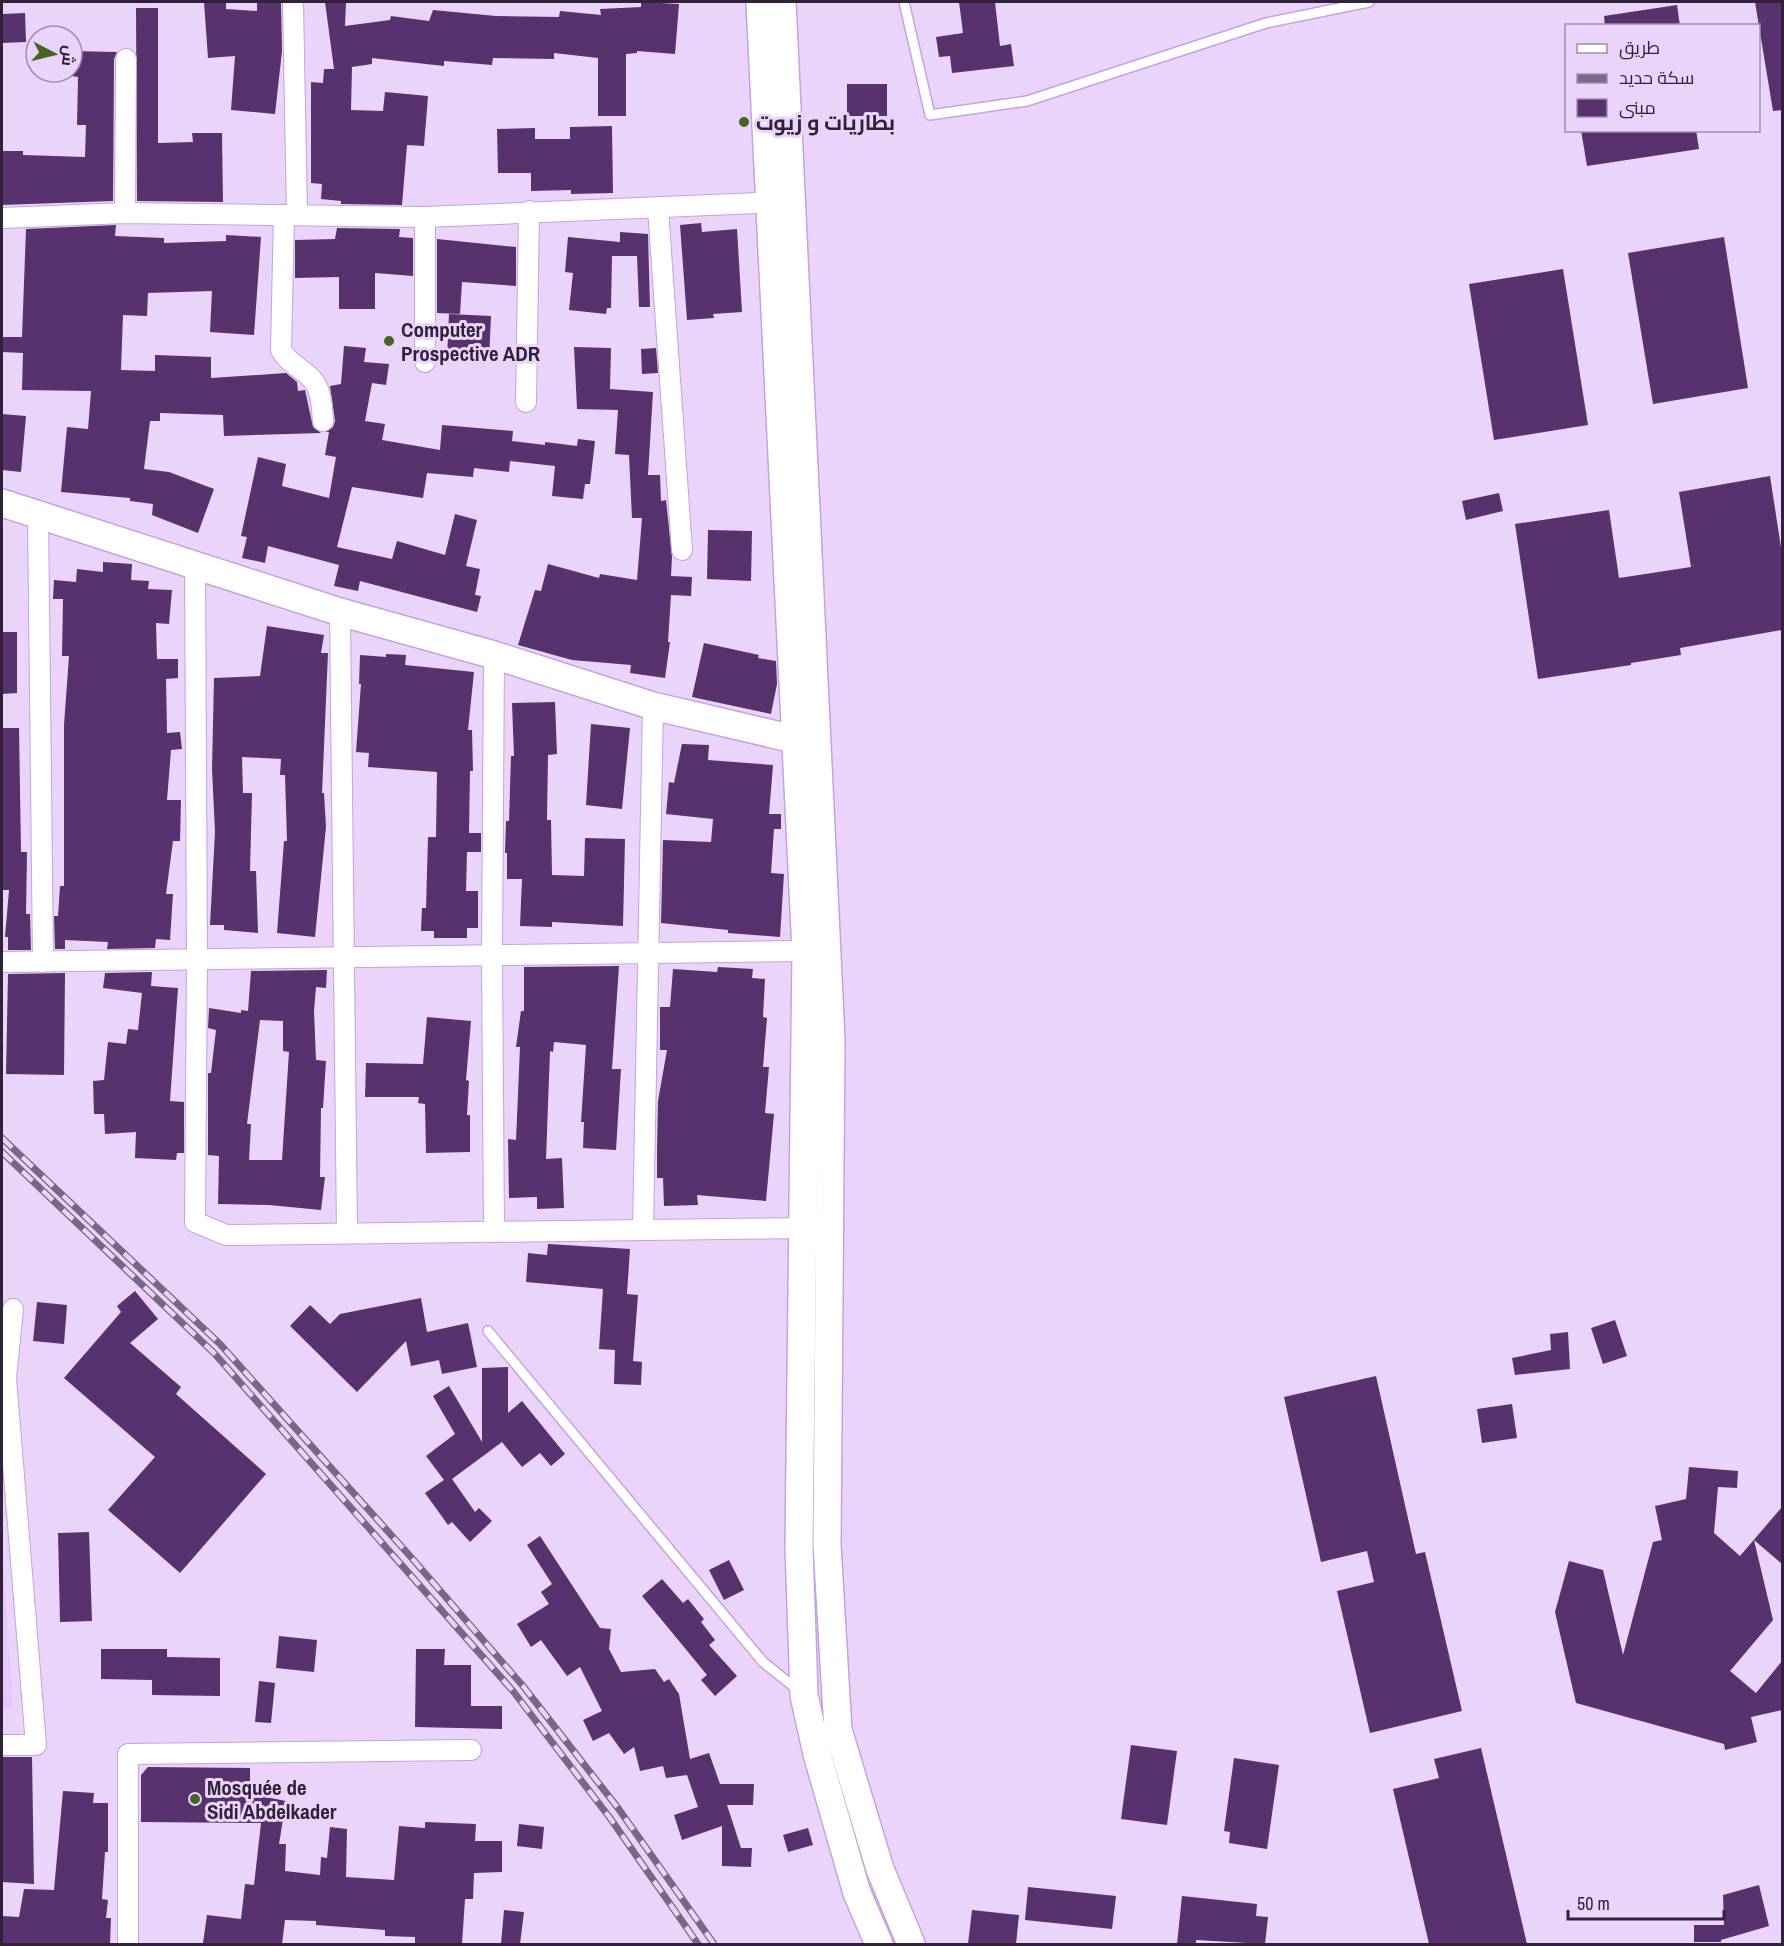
<svg xmlns="http://www.w3.org/2000/svg" width="1784" height="1946" font-family="'Archivo Narrow',Cairo,sans-serif">
	<rect width="100%" height="100%" fill="#ead4fa"/>
	<!-- built -->
	<polygon fill="#e7c5fd" points="2,1546 13,1708 2,1708"/>
	<!-- building -->
	<g fill="#57326d" fill-rule="evenodd">
		<polygon points="204,2 226,2 226,9 257,11 257,2 281,2 282,51 275,114 231,110 235,56 208,58"/>
		<polygon points="325,2 346,2 345,26 390,20 391,16 429,21 433,10 496,16 559,17 560,11 601,15 600,9 641,7 641,2 679,4 675,54 637,51 637,53 626,54 626,116 598,116 598,58 554,53 554,59 493,58 492,65 444,61 444,66 372,58 372,64 352,67 351,110 383,111 385,92 428,96 424,146 407,145 402,205 341,204 341,201 321,199 322,184 311,183 311,82 323,83 324,69 334,69"/>
		<polygon points="959,2 995,2 1000,46 1011,44 1014,66 952,73 950,56 939,57 936,37 963,33"/>
		<polygon points="1755,2 1782,2 1782,110 1773,111"/>
		<polygon points="1677,5 1680,26 1605,26 1604,16"/>
		<polygon points="136,8 158,8 158,143 193,142 192,133 222,133 223,202 137,201"/>
		<polygon points="25,13 26,42 2,43 2,14"/>
		<polygon points="72,51 117,52 114,59 113,201 2,205 2,151 23,151 23,155 85,157 86,125 77,125 78,77 72,76"/>
		<rect x="847" y="84" width="40" height="32"/>
		<polygon points="612,126 613,193 571,194 571,190 531,191 531,173 498,173 497,129 535,128 535,139 570,139 570,127"/>
		<polygon points="1581,130 1696,130 1699,149 1587,166"/>
		<polygon points="701,223 702,232 737,229 742,312 713,314 714,318 687,320 680,225"/>
		<polygon points="116,225 115,236 164,238 164,243 226,241 226,235 261,237 254,335 210,332 212,291 148,293 147,316 123,315 121,370 155,371 155,355 211,357 211,378 286,373 297,382 298,391 305,390 313,427 321,433 224,436 223,415 160,413 160,421 150,421 144,469 169,472 214,489 198,533 152,515 153,504 130,501 130,498 61,492 67,427 88,429 91,391 22,390 23,353 2,352 2,337 22,337 26,229"/>
		<polygon points="337,228 400,229 399,237 413,238 413,276 375,273 375,309 339,309 339,277 295,278 295,240 335,239"/>
		<polygon points="620,232 648,234 650,307 639,307 637,256 612,256 611,308 607,308 606,314 569,310 573,273 565,272 568,237 620,242"/>
		<polygon points="1724,237 1748,388 1653,404 1628,253"/>
		<polygon points="437,239 516,247 516,286 462,282 460,314 437,313"/>
		<polygon points="1563,269 1588,425 1494,440 1469,284"/>
		<polygon points="449,314 491,316 489,361 447,359"/>
		<polygon points="344,346 366,348 364,362 389,364 386,385 372,383 365,421 385,424 382,440 440,450 442,425 513,431 512,441 545,445 545,442 577,446 578,439 595,441 590,484 585,484 583,499 552,496 555,466 510,461 509,472 474,468 473,477 427,473 423,498 352,487 337,547 392,559 397,541 445,555 455,514 477,520 466,566 480,569 475,595 481,596 477,612 360,581 358,591 334,586 339,565 268,546 265,563 242,558 247,537 241,536 258,457 286,464 282,486 329,498 336,457 325,455 329,432 326,432 333,427 335,421 330,386 341,384"/>
		<polygon points="574,347 611,348 610,389 653,392 648,475 660,475 661,501 666,500 672,557 671,576 692,577 691,596 671,595 668,642 670,642 665,678 630,673 631,665 572,660 518,645 535,590 541,591 548,564 599,578 600,574 637,580 642,518 632,518 629,455 615,454 618,410 577,409"/>
		<polygon points="656,348 658,373 642,374 641,349"/>
		<polygon points="2,414 26,416 21,472 2,470"/>
		<polygon points="1770,476 1782,554 1782,630 1680,648 1681,655 1631,663 1631,665 1538,679 1515,524 1609,510 1619,578 1691,567 1679,492"/>
		<polygon points="1499,493 1503,511 1466,520 1462,501"/>
		<polygon points="708,530 752,531 751,581 707,579"/>
		<polygon points="103,562 132,564 131,580 149,581 148,589 172,590 169,624 156,623 157,659 178,659 178,678 166,679 167,733 180,732 182,749 171,750 167,800 181,800 180,841 173,841 166,894 173,894 170,940 156,939 155,948 107,949 108,942 65,940 65,949 55,949 54,916 58,916 60,886 64,886 64,725 69,656 62,656 63,599 53,599 54,580 76,582 77,569 103,572"/>
		<polygon points="267,626 324,635 321,653 328,653 322,793 324,793 326,827 315,937 277,933 284,841 287,841 285,775 280,775 281,759 242,757 243,793 252,793 250,871 256,871 258,933 224,930 224,925 210,925 215,832 212,769 214,678 260,676"/>
		<polygon points="2,632 17,632 17,693 2,694"/>
		<polygon points="704,643 759,655 758,658 776,661 777,684 771,714 692,697"/>
		<polygon points="386,654 406,655 405,665 474,672 468,730 472,730 473,771 470,771 469,833 481,833 481,852 467,852 466,891 478,891 478,928 467,928 467,938 434,938 434,931 421,931 422,908 426,908 428,837 436,837 437,772 368,767 369,753 356,752 361,684 359,684 360,655 386,657"/>
		<polygon points="555,702 557,754 548,755 547,820 551,820 552,875 584,876 585,838 625,839 623,926 552,922 552,927 520,926 522,879 507,879 507,853 505,853 506,821 509,821 511,756 514,756 512,703"/>
		<polygon points="591,724 630,728 622,809 586,805"/>
		<polygon points="2,728 19,728 21,852 27,852 26,914 30,914 31,950 8,950 8,937 5,937 9,890 2,890"/>
		<polygon points="682,744 709,745 708,760 773,765 769,814 781,814 781,829 774,829 771,873 784,874 780,937 728,933 728,930 661,923 663,840 711,842 713,819 666,814 669,782 674,783"/>
		<polygon points="619,966 612,1069 621,1069 616,1150 583,1148 584,1122 581,1122 586,1045 554,1042 553,1052 550,1051 546,1159 562,1158 564,1208 537,1209 537,1197 509,1198 508,1139 516,1140 520,1047 516,1047 521,1011 524,1011 524,967"/>
		<polygon points="718,967 753,969 752,978 765,979 763,1017 767,1018 763,1067 769,1067 765,1113 774,1114 766,1201 697,1195 698,1205 664,1206 663,1178 657,1178 657,1149 658,1101 667,1050 660,1050 660,1007 670,1007 673,969 717,972"/>
		<path d="M327,970L326,988L316,987L314,1011L316,1060L326,1061L323,1108H321L320,1177H325L321,1210L269,1205L218,1204L219,1156L208,1155V1073H211L216,1030L208,1028L209,1008L241,1013V1010L248,1011L251,971ZM260,1020L283,1021V1051L289,1052L282,1160H249L251,1124H247Z"/>
		<polygon points="152,972 151,986 178,988 170,1101 184,1102 184,1153 177,1153 176,1160 135,1158 136,1132 105,1134 104,1114 94,1114 93,1081 104,1080 108,1042 126,1044 128,1029 138,1030 142,993 103,988 105,973"/>
		<polygon points="65,973 64,1075 6,1074 8,974"/>
		<polygon points="427,1017 471,1021 466,1080 469,1081 467,1115 470,1115 470,1152 426,1153 425,1104 418,1103 419,1097 365,1097 366,1063 423,1064"/>
		<polygon points="548,1244 630,1249 627,1294 638,1295 633,1361 642,1362 641,1385 614,1384 615,1350 599,1349 603,1289 526,1282 528,1253 547,1255"/>
		<polygon points="135,1291 158,1319 130,1343 181,1387 176,1394 266,1474 180,1573 108,1510 155,1457 64,1378 121,1312 117,1306"/>
		<polygon points="421,1298 427,1332 468,1323 477,1367 442,1374 439,1360 411,1366 406,1341 357,1392 290,1326 310,1305 330,1324 340,1314"/>
		<polygon points="37,1302 67,1305 64,1344 33,1341"/>
		<polygon points="1615,1320 1627,1356 1603,1364 1591,1328"/>
		<polygon points="1568,1332 1570,1369 1515,1375 1512,1358 1551,1350 1550,1334"/>
		<polygon points="508,1367 508,1413 522,1401 565,1454 551,1466 540,1453 522,1467 502,1442 452,1479 475,1512 479,1508 492,1521 470,1542 452,1522 448,1525 425,1493 444,1480 426,1456 455,1434 433,1396 449,1386 482,1442 482,1368"/>
		<polygon points="1376,1376 1416,1554 1425,1552 1462,1711 1370,1733 1337,1591 1374,1582 1367,1551 1321,1562 1284,1397"/>
		<polygon points="1512,1404 1517,1438 1482,1443 1477,1409"/>
		<polygon points="1689,1467 1738,1471 1737,1488 1718,1487 1714,1533 1740,1556 1782,1507 1782,1564 1754,1540 1773,1620 1730,1671 1756,1693 1782,1661 1782,1710 1751,1717 1757,1742 1725,1750 1724,1744 1576,1703 1555,1612 1569,1561 1603,1570 1623,1655 1653,1542 1662,1540 1655,1506 1686,1499"/>
		<polygon points="89,1532 92,1621 60,1622 58,1533"/>
		<polygon points="540,1536 600,1628 611,1629 609,1649 621,1672 655,1669 664,1682 669,1679 679,1694 690,1759 709,1753 720,1784 754,1784 753,1805 727,1805 741,1848 752,1848 751,1867 722,1866 722,1826 682,1840 674,1815 698,1807 687,1775 666,1778 663,1766 640,1771 634,1747 624,1754 609,1733 593,1741 583,1720 602,1711 580,1667 567,1676 541,1640 531,1647 517,1624 549,1604 541,1592 552,1584 527,1545"/>
		<polygon points="729,1560 744,1590 724,1600 709,1570"/>
		<polygon points="662,1579 683,1603 688,1599 704,1619 701,1622 715,1640 709,1645 737,1676 715,1696 701,1680 707,1675 642,1596"/>
		<polygon points="279,1636 317,1640 314,1672 276,1668"/>
		<polygon points="101,1649 167,1649 167,1657 220,1658 220,1696 152,1695 152,1680 101,1679"/>
		<polygon points="416,1649 445,1649 444,1665 471,1665 471,1706 502,1706 502,1729 415,1727"/>
		<polygon points="259,1681 275,1683 271,1723 255,1722"/>
		<polygon points="1131,1745 1177,1751 1167,1825 1121,1819"/>
		<polygon points="1481,1748 1527,1944 1429,1944 1393,1789 1439,1778 1434,1759"/>
		<polygon points="2,1757 32,1757 34,1884 2,1882"/>
		<polygon points="1234,1758 1279,1765 1267,1849 1229,1843 1230,1832 1224,1831"/>
		<polygon points="148,1767 250,1768 250,1794 286,1801 279,1844 286,1844 285,1871 320,1875 321,1857 327,1858 330,1827 347,1829 346,1877 394,1880 399,1826 425,1828 425,1822 476,1824 475,1841 502,1841 502,1872 474,1873 473,1899 465,1899 462,1944 415,1944 415,1937 385,1936 385,1930 316,1925 316,1921 285,1920 282,1944 203,1943 207,1915 241,1919 245,1884 254,1885 261,1823 141,1822 141,1775"/>
		<polygon points="63,1791 94,1793 93,1803 108,1803 108,1852 105,1852 102,1899 108,1900 106,1918 111,1918 110,1944 2,1944 2,1916 19,1917 24,1889 54,1890"/>
		<polygon points="519,1824 544,1827 542,1849 517,1846"/>
		<polygon points="808,1828 813,1845 788,1852 783,1835"/>
		<polygon points="1759,1885 1769,1926 1721,1940 1721,1942 1694,1942 1694,1925 1724,1925 1723,1895"/>
		<polygon points="1028,1887 1116,1896 1112,1929 1025,1920"/>
		<polygon points="1182,1896 1257,1904 1256,1916 1268,1917 1265,1944 1196,1940 1196,1944 1177,1944"/>
		<polygon points="504,1910 524,1912 520,1944 501,1944"/>
		<polygon points="972,1910 1019,1915 1016,1944 968,1944"/>
	</g>
	<g fill="none" stroke-linecap="round" stroke-linejoin="round">
		<defs>
			<g id="lane">
				<polyline points="904,2 930,115 1027,101 1266,23 1369,2"/>
				<polyline points="488,1331 763,1662 798,1690"/>
			</g>
			<g id="street">
				<polyline points="293,2 297,215"/>
				<polyline points="658,209 682,550"/>
				<polyline points="125,213 126,59"/>
				<path d="M284,215L281,350C288,364 306,370 315,383C322,394 322,409 323,421"/>
				<polyline points="425,217 425,362"/>
				<polyline points="2,218 125,213 425,217 783,202"/>
				<polyline points="526,402 529,211"/>
				<polyline points="38,513 43,962"/>
				<polyline points="195,563 197,959 195,1222 226,1235 814,1228"/>
				<polyline points="340,612 347,1233"/>
				<polyline points="494,655 492,956 494,1232"/>
				<polyline points="2,962 806,951"/>
				<polyline points="643,1230 653,706"/>
				<polyline points="2,1745 36,1745 6,1378 13,1309"/>
				<polyline points="128,1944 128,1754 471,1750"/>
			</g>
			<g id="secondary">
				<polyline points="760,2 806,951 799,1547 804,1695 817,1754 857,1893 879,1944"/>
				<polyline points="782,2 831,1040 827,1545 838,1730 880,1869 911,1944"/>
				<polyline points="2,503 340,612 494,655 653,706 811,743"/>
			</g>
		</defs>
		<!-- lane casing -->
		<use href="#lane" stroke="#c7a2df" stroke-width="12"/>
		<!-- street casing -->
		<use href="#street" stroke="#c7a2df" stroke-width="22"/>
		<!-- secondary casing -->
		<use href="#secondary" stroke="#c7a2df" stroke-width="30"/>
		<!-- lane -->
		<use href="#lane" stroke="#fff" stroke-width="9"/>
		<!-- street -->
		<use href="#street" stroke="#fff" stroke-width="20"/>
		<!-- secondary -->
		<use href="#secondary" stroke="#fff" stroke-width="27"/>
		<defs>
			<g id="rail">
				<polyline points="2,1138 220,1344 410,1556 523,1686 618,1808 714,1944"/>
				<polyline points="2,1152 214,1353 513,1691 610,1818 698,1944"/>
			</g>
		</defs>
		<!-- rail casing -->
		<use href="#rail" stroke="#796785" stroke-width="7"/>
		<!-- rail -->
		<use href="#rail" stroke="#ead4fa" stroke-width="4.5" stroke-dasharray="14" stroke-linecap="butt"/>
	</g>
	<!-- markers -->
	<g fill="#44671f" stroke="#ead4fa" stroke-width="2">
		<circle cx="744" cy="122" r="6"/>
		<circle cx="389" cy="341" r="6"/>
		<circle cx="195" cy="1799" r="6"/>
	</g>
	<g text-anchor="middle" dominant-baseline="central" stroke-width="6" stroke-linejoin="round" paint-order="stroke">
		<!-- poi labels -->
		<g font-size="21" font-weight="bold" fill="#31223a" stroke="#ead4fa" text-anchor="start">
			<text x="756" y="122">بطاريات و زيوت</text>
			<text x="401" y="329">Computer<tspan x="401" dy="24">Prospective ADR</tspan></text>
			<text x="207" y="1787">Mosquée de<tspan x="207" dy="24">Sidi Abdelkader</tspan></text>
		</g>
	</g>
	<!-- border -->
	<rect width="1784" height="1946" fill="none" stroke="#31223a" stroke-width="6"/>
	<!-- legend -->
	<rect x="1565" y="24" width="195" height="108" fill="#ead4fa" stroke="#a08dad" stroke-width="1.5"/>
	<rect x="1577" y="44" width="30" height="9" fill="#ffffff" stroke="#a08dad" stroke-width="1.5"/>
	<text x="1619" y="54" font-size="18" fill="#31223a">طريق</text>
	<rect x="1577" y="74" width="30" height="9" fill="#796785" stroke="#a08dad" stroke-width="1.5"/>
	<text x="1619" y="84" font-size="18" fill="#31223a">سكة حديد</text>
	<rect x="1577" y="99" width="30" height="18" fill="#57326d" stroke="#a08dad" stroke-width="1.5"/>
	<text x="1619" y="114" font-size="18" fill="#31223a">مبنى</text>
	<!-- north arrow -->
	<g transform="translate(54 54) rotate(97)"><circle r="28" fill="#ead4fa" stroke="#a08dad" stroke-width="1.5"/>
	<path d="M0-4.5L10 22L0 15L-10 22Z" fill="#44671f"/>
	<text y="-9" font-size="16" font-weight="bold" text-anchor="middle" fill="#31223a">ش</text>
	</g>
	<!-- scale -->
	<path d="M1568 1910v9h156v-9" fill="none" stroke="#31223a" stroke-width="3"/>
	<text x="1577" y="1910" font-size="18" fill="#31223a" stroke="#ead4fa" stroke-width="4.5" paint-order="stroke">50 m</text>
</svg>
